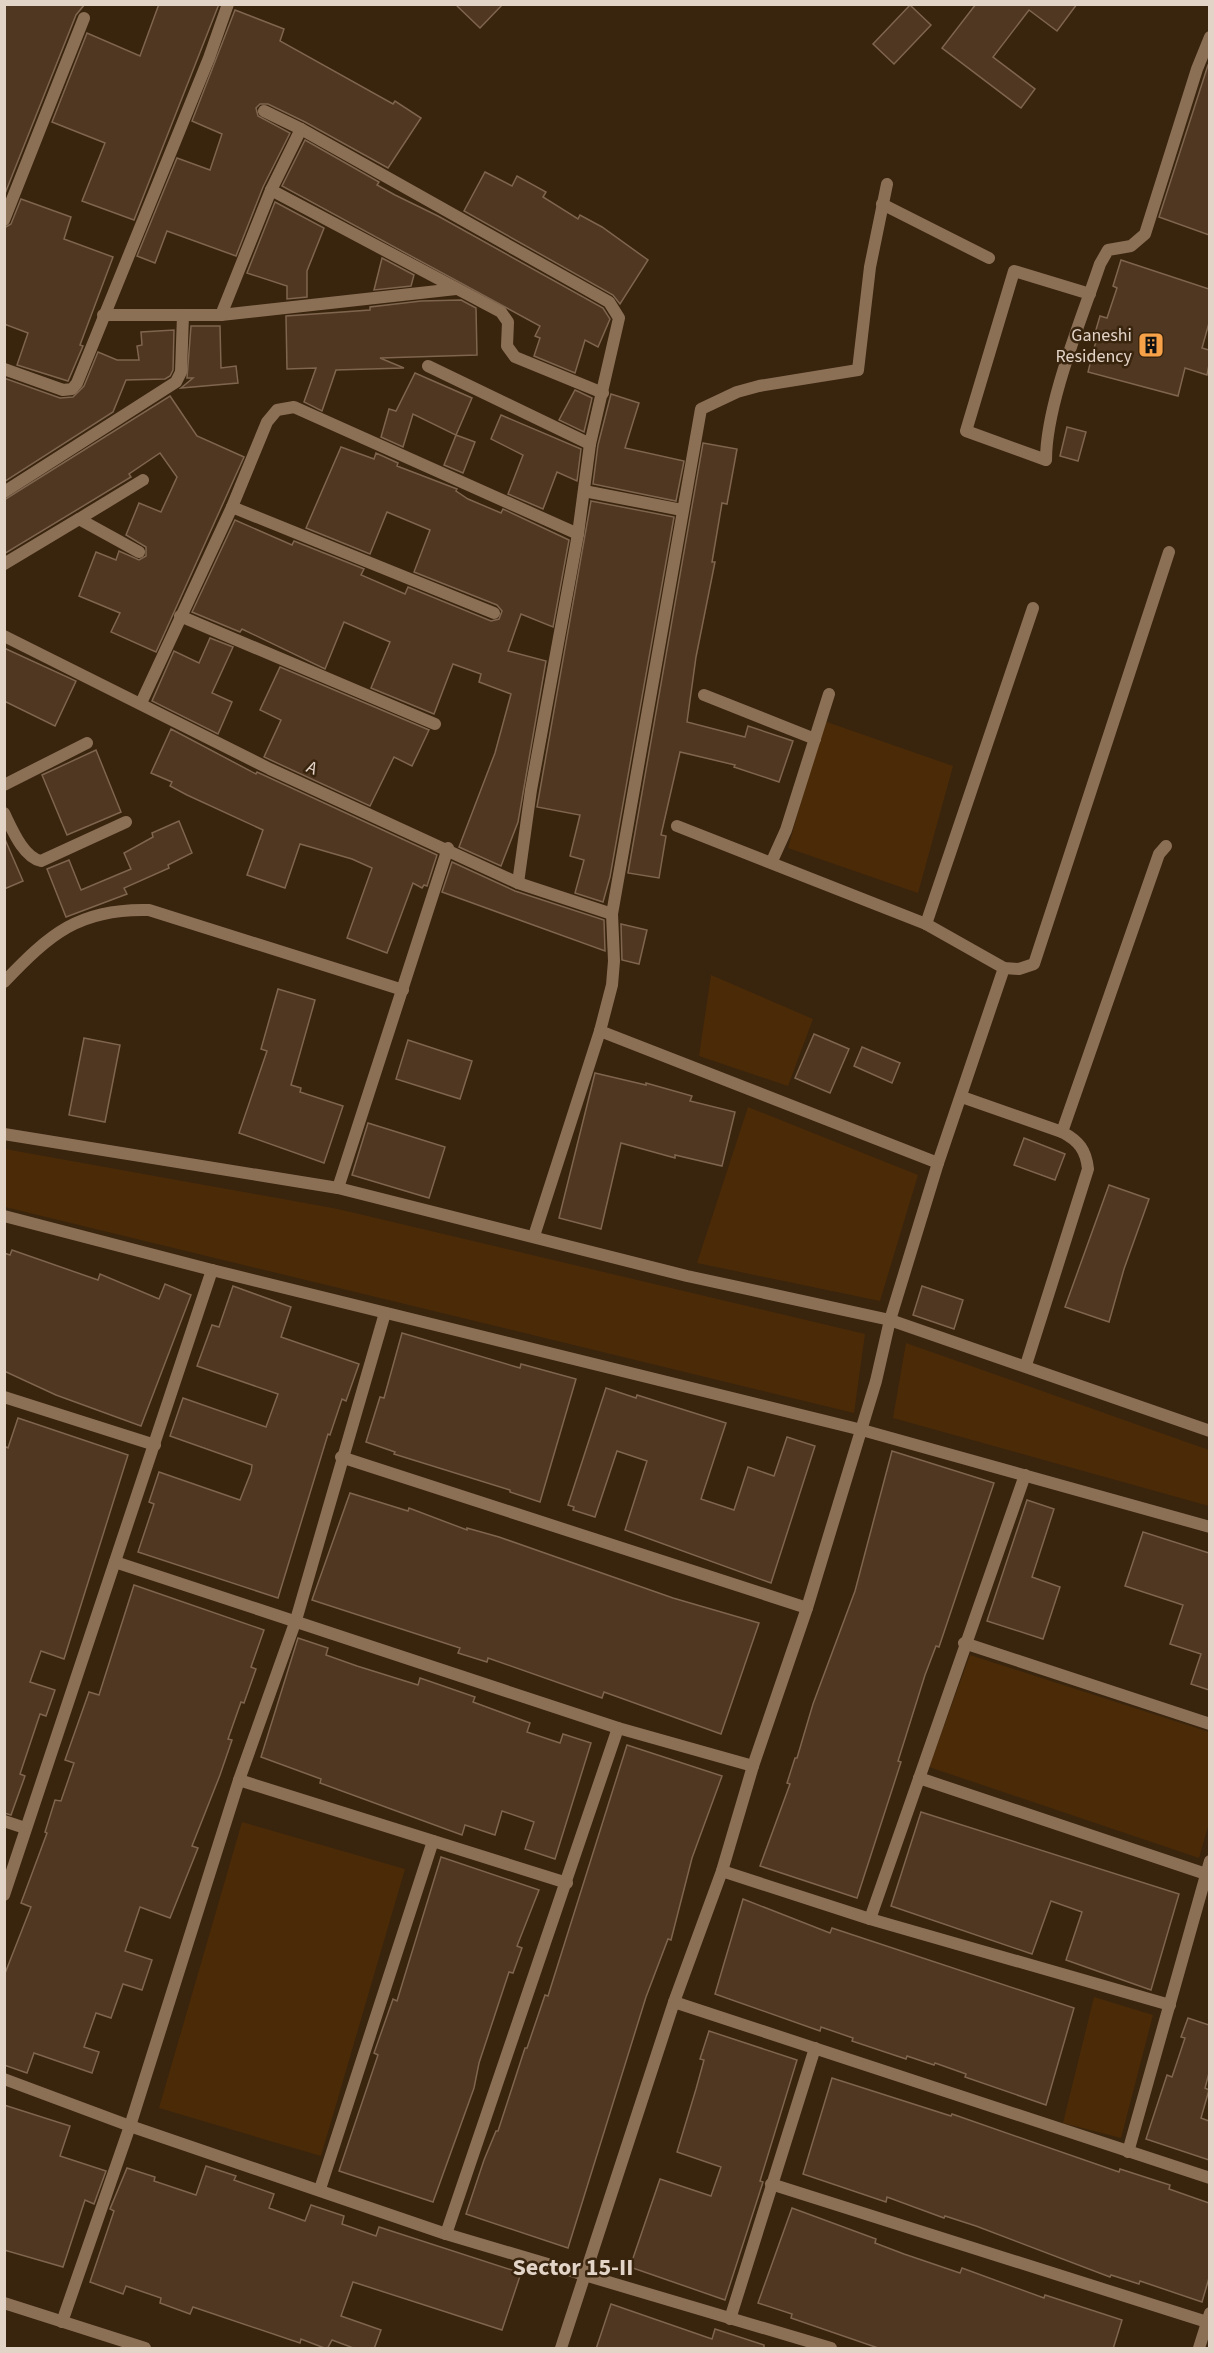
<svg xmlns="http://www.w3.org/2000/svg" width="1214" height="2353" font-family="'Source Sans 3',sans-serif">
	<rect width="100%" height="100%" fill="#39240e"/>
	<!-- green -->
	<g fill="#4b2b07">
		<polygon points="824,721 953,766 918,893 788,848"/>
		<polygon points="711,975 813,1019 788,1086 699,1056"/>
		<polygon points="748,1107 918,1175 880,1301 697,1263"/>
		<polygon points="5,1149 338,1209 865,1334 854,1413 5,1207"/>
		<polygon points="906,1343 1209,1450 1209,1506 893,1418"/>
		<polygon points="970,1655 1209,1732 1209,1823 1199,1858 929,1767"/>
		<polygon points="242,1822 405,1869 321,2156 159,2108"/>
		<polygon points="1094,1997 1153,2015 1121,2138 1063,2123"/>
	</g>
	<!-- building -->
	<g fill="#4f3722" stroke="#7f654e" stroke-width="1.5">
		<polygon points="4,4 85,4 76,15 4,196"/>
		<polygon points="159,4 219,4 134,220 82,201 105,143 52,122 87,33 140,56"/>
		<polygon points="455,4 503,4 480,28"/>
		<polygon points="976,4 1077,4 1057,31 1029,10 993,57 1035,89 1021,108 942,48"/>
		<polygon points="910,5 931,25 894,64 873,44"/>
		<polygon points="235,10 284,29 280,41 393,104 395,101 421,118 388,168 305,122 268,104 260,104 256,108 258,116 290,133 263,187 236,256 167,231 155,263 137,256 177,158 210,170 222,134 192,121"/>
		<polygon points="1208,65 1209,65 1209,235 1159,217"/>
		<polygon points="305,140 379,182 377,185 395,195 438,216 603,308 610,319 598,347 585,340 575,373 534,356 540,338 535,336 540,326 282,186"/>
		<polygon points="485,172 512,186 517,176 546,192 543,197 578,219 580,215 602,227 648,260 620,304 613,295 464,211"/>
		<polygon points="21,199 71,217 64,239 113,257 80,345 83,346 68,381 17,365 28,333 4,324 4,228 11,224"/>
		<polygon points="275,202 324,228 307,271 307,297 287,299 287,286 247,273"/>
		<polygon points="382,258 414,275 411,286 374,290"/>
		<polygon points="1121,260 1209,289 1209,323 1202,348 1209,350 1209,365 1207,375 1185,368 1178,396 1088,372 1096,341 1093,340 1100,316 1107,318 1117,288 1113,286"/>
		<polygon points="461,300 476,308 477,355 380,358 404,368 336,370 322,411 304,402 316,368 287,369 286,316 370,310 370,307 421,301"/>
		<polygon points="191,326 220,326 221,368 236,366 238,383 181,388 193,378 187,378"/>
		<polygon points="174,330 173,370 170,376 165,379 126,380 113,412 4,482 4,378 60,398 73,397 84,386 98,352 117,360 139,360 137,346 142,345 141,332"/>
		<polygon points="415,373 472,398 456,435 475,442 463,473 444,465 456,435 413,414 403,447 381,437 389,409 396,411"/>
		<polygon points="575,390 592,398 584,432 559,420"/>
		<polygon points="611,394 639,403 625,448 684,461 676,501 593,484 598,445"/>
		<polygon points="170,396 197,436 244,457 156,652 111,632 120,613 79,596 96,552 116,560 119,551 139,560 146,556 146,547 126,535 139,503 161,512 177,477 160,453 129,474 131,477 4,554 4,500"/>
		<polygon points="501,415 581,449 577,481 557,472 543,509 508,494 523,455 491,439"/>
		<polygon points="1067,427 1086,432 1078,461 1060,456"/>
		<polygon points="703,443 737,449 727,504 722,503 712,562 715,562 696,657 687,722 745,737 748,726 793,741 779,782 734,767 735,765 680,752 661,835 666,836 659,878 628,873"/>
		<polygon points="341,447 374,459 376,453 398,463 397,466 457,489 456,491 468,499 501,513 503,509 569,540 553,627 521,614 508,651 546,661 518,822 501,866 459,847 495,753 511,694 479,682 481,674 453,664 434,714 371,688 390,642 344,622 325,669 242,629 240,632 192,612 235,520 292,545 294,541 364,569 361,575 405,594 408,587 491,621 499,619 502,611 497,605 414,572 430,530 387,512 370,554 306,528"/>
		<polygon points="591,501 674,517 610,877 603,902 575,893 584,860 570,856 580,815 537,807"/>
		<polygon points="210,638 233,647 212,693 232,702 218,734 152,701 174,651 199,663"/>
		<polygon points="4,648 76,681 55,726 4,701"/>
		<polygon points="280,667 429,730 412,766 394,757 370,806 264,757 281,720 260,710"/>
		<polygon points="171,729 256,774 257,772 437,855 427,886 424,885 422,888 413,883 387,953 347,938 372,868 352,859 300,844 285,888 247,875 263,830 187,795 170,786 172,782 151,773"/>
		<polygon points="96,750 121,812 67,835 42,775"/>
		<polygon points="179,821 192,853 168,865 169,868 124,888 127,894 66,917 47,869 69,860 81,890 131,869 124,853 153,837 152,833"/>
		<polygon points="4,837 23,881 4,889"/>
		<polygon points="452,862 515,891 604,920 605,951 442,892"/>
		<polygon points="621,924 647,930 639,964 622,960"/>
		<polygon points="278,989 315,1000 291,1085 301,1088 300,1092 343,1106 324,1163 239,1133 267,1051 261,1049"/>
		<polygon points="814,1034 849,1049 830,1093 795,1078"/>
		<polygon points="84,1038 120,1045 105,1122 69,1115"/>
		<polygon points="408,1040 472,1061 460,1099 396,1079"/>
		<polygon points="862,1047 900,1063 892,1083 854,1066"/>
		<polygon points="595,1073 646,1085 646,1083 692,1096 690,1101 735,1112 722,1166 675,1155 675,1158 621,1143 601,1229 559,1218"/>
		<polygon points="368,1123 445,1147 429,1198 352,1175"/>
		<polygon points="1024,1138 1065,1154 1055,1180 1014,1165"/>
		<polygon points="1109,1185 1149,1199 1124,1269 1109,1322 1065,1307"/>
		<polygon points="12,1250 98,1280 100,1274 159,1299 165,1284 191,1295 141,1426 56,1395 4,1371 4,1253 10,1255"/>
		<polygon points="233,1286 291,1307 281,1337 359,1364 346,1401 342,1399 330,1435 328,1434 278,1598 138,1552 154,1504 149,1502 159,1472 240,1500 251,1472 252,1465 170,1436 183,1398 266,1427 278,1394 197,1366 212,1325 219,1327"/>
		<polygon points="922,1286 963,1300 954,1329 913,1315"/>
		<polygon points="402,1333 520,1368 521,1364 576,1379 540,1502 510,1492 510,1490 394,1454 395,1452 366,1442 380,1397 384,1398"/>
		<polygon points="606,1388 636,1398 637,1395 726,1423 701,1499 734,1510 748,1467 774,1476 787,1437 815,1446 771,1583 625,1530 647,1461 617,1451 595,1517 573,1510 574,1507 568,1505"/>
		<polygon points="18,1418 128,1455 64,1659 41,1651 30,1682 55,1690 46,1716 40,1714 20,1774 25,1776 11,1815 4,1813 4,1446 8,1448"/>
		<polygon points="892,1451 994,1483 939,1647 936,1646 925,1675 898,1761 901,1762 857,1898 760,1866 790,1784 787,1783 795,1758 797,1758 813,1704 855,1591"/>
		<polygon points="350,1493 408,1511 409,1508 467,1530 467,1528 499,1537 673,1598 759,1623 721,1734 604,1692 602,1698 488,1658 487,1662 458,1653 460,1648 312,1600"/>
		<polygon points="1027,1500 1054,1509 1032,1577 1060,1587 1043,1639 987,1621"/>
		<polygon points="1143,1532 1209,1553 1209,1690 1191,1684 1201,1654 1170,1644 1183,1605 1125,1586"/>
		<polygon points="134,1585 264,1630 251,1667 256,1669 244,1703 241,1702 228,1739 232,1740 220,1775 192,1846 198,1848 170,1918 140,1907 125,1951 152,1960 142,1990 123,1984 111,2018 96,2013 84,2047 99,2052 92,2073 34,2053 27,2073 4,2065 4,1976 31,1907 21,1903 47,1833 45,1832 55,1800 61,1801 74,1763 65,1760 89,1692 99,1695"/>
		<polygon points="298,1638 328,1648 326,1655 357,1666 418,1685 420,1678 475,1697 473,1702 530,1723 527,1732 560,1743 563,1734 591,1743 555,1859 525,1849 534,1822 502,1811 495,1835 465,1825 462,1835 320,1783 321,1779 261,1757"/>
		<polygon points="627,1745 722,1776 692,1858 671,1940 668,1939 646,1997 568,2248 466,2214 484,2160 496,2131 498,2131 525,2048 527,2048 545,1995 548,1996"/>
		<polygon points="921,1812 1179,1894 1151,1990 1066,1960 1082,1912 1051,1901 1032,1954 891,1906"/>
		<polygon points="441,1857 539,1890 517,1946 522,1948 513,1973 509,1972 479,2063 474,2088 433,2202 339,2171 378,2055 374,2053 393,1999 397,2001"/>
		<polygon points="743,1899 830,1933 832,1928 1074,2008 1046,2105 965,2077 966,2074 935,2063 934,2065 907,2056 906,2059 852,2041 853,2038 821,2027 820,2031 715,1994"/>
		<polygon points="1188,2018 1209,2025 1209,2073 1205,2088 1209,2090 1201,2118 1209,2121 1209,2160 1146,2139 1167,2075 1172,2077 1185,2038 1181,2037"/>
		<polygon points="709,2031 797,2060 760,2181 763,2182 725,2300 630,2267 660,2179 711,2196 721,2167 677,2152 696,2089 704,2060 700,2059"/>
		<polygon points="832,2078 951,2116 952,2114 1119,2172 1120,2169 1151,2179 1170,2185 1169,2189 1209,2203 1209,2278 1202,2302 1140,2281 1139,2284 1111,2275 1110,2277 976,2226 945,2216 944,2218 887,2197 886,2202 803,2174"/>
		<polygon points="4,2105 70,2126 60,2156 106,2171 94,2204 85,2200 63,2267 4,2250"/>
		<polygon points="206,2166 236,2176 234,2180 274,2194 269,2208 305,2221 311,2205 344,2216 342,2224 376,2236 379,2227 521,2273 502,2330 353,2282 341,2316 381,2330 374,2349 356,2349 332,2340 327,2349 301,2339 300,2343 193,2307 190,2314 160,2303 161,2298 126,2286 123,2294 90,2282 114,2211 110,2209 127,2168 155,2177 154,2181 196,2195"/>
		<polygon points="792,2208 876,2239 875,2243 904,2254 960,2273 962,2268 1044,2298 1045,2295 1122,2320 1113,2349 881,2349 791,2318 792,2314 758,2303"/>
		<polygon points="611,2304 712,2339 715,2329 764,2345 764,2349 596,2349"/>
	</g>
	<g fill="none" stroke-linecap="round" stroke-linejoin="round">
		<!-- minor -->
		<g stroke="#8c7056" stroke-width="12">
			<polyline points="264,111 301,129 609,302 619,318 590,444 578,534 531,790 518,883"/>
			<polyline points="271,190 501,312 508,322 507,346 515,357 603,393"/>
			<polyline points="882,204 989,258"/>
			<polyline points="4,220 84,18"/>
			<path d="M1090,294L1014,271L966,431L1046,460C1046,404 1082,318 1100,264L1108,250L1131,246L1145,234L1197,69L1210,37"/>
			<polyline points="103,315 221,315 456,289"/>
			<polyline points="221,315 271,190 301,129"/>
			<polyline points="428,366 590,444"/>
			<polyline points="4,369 63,390 72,389 77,383 209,58 228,4"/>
			<polyline points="584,491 682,510"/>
			<polyline points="4,492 176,382 181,372 183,315"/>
			<polyline points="232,507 494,613"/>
			<polyline points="79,519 143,480"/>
			<polyline points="4,564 79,519 139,552"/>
			<polyline points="180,616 435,724"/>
			<polyline points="4,636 270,769 518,883 612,914"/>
			<polyline points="704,695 815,739"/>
			<polyline points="141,703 232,507 267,422 277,410 294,407 578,534"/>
			<polyline points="4,785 87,743"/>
			<path d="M4,813C12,829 23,857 41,861L126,822"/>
			<polyline points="677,826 926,924 1004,968 1019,969 1034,964 1169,552"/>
			<polyline points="772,861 786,830 829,694"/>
			<polyline points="926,924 1033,608"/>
			<path d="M4,982C50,934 79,908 149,910L403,990"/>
			<polyline points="600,1031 938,1163"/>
			<path d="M962,1097L1062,1132C1079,1141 1086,1150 1088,1169L1026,1365"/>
			<polyline points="1062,1132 1159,854 1166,846"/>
			<polyline points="4,1134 338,1188 687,1276 890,1320 1210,1431"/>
			<polyline points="338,1188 448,848"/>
			<polyline points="4,1216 212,1270 862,1430 1210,1527"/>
			<polyline points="534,1236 600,1031 612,985 614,961 612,914 701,409 737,392 759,386 858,370 870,267 887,184"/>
			<polyline points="4,1397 155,1445"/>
			<polyline points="341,1457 807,1608"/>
			<polyline points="115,1562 618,1728 753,1766"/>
			<polyline points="964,1643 1210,1724"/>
			<polyline points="919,1778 1206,1874"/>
			<polyline points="239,1780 567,1883"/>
			<polyline points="4,1821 25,1828"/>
			<polyline points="722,1871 870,1919 1170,2005"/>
			<polyline points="4,1895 212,1270"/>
			<polyline points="870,1919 1025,1475"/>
			<polyline points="674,2002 1210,2178"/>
			<polyline points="4,2079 130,2126 446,2234 831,2348"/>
			<polyline points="1128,2152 1210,1861"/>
			<polyline points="771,2184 1207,2322"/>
			<polyline points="320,2189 433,1841"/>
			<polyline points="446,2234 618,1728"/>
			<polyline points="730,2319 815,2048"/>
			<polyline points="62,2322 130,2126 239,1780 296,1620 385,1313"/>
			<polyline points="561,2348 674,2002 722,1871 753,1766 807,1608 876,1381 890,1320 938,1163 1004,968"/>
			<polyline points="1199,2348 1210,2313"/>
		</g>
		<!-- tertiary -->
		<polyline stroke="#8c7056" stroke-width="12" points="4,2303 145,2348"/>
	</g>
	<!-- icons -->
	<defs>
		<symbol id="building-square" viewBox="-11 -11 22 22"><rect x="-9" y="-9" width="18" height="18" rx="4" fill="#f7a149" stroke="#39240e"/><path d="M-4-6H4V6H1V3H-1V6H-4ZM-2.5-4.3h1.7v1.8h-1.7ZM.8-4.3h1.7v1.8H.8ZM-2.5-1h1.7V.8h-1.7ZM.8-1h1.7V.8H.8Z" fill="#111"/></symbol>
	</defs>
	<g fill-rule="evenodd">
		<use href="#building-square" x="1136" y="330" width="30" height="30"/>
	</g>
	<g text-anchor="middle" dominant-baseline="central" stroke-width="5" stroke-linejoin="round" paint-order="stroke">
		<!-- poi labels -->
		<g font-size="18" fill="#e3d4c8" stroke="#39240e" text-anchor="end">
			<text x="1132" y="335">Ganeshi<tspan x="1132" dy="21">Residency</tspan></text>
		</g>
		<!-- street labels -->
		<g font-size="18" fill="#e3d4c8" stroke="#39240e">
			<text transform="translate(312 768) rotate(24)">A</text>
		</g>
		<!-- district labels -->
		<g font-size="24" font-weight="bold" fill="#e3d4c8" stroke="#39240e">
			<text x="573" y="2267">Sector 15-II</text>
		</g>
	</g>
	<!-- border -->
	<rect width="1214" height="2353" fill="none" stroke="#e3d4c8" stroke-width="12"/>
</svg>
